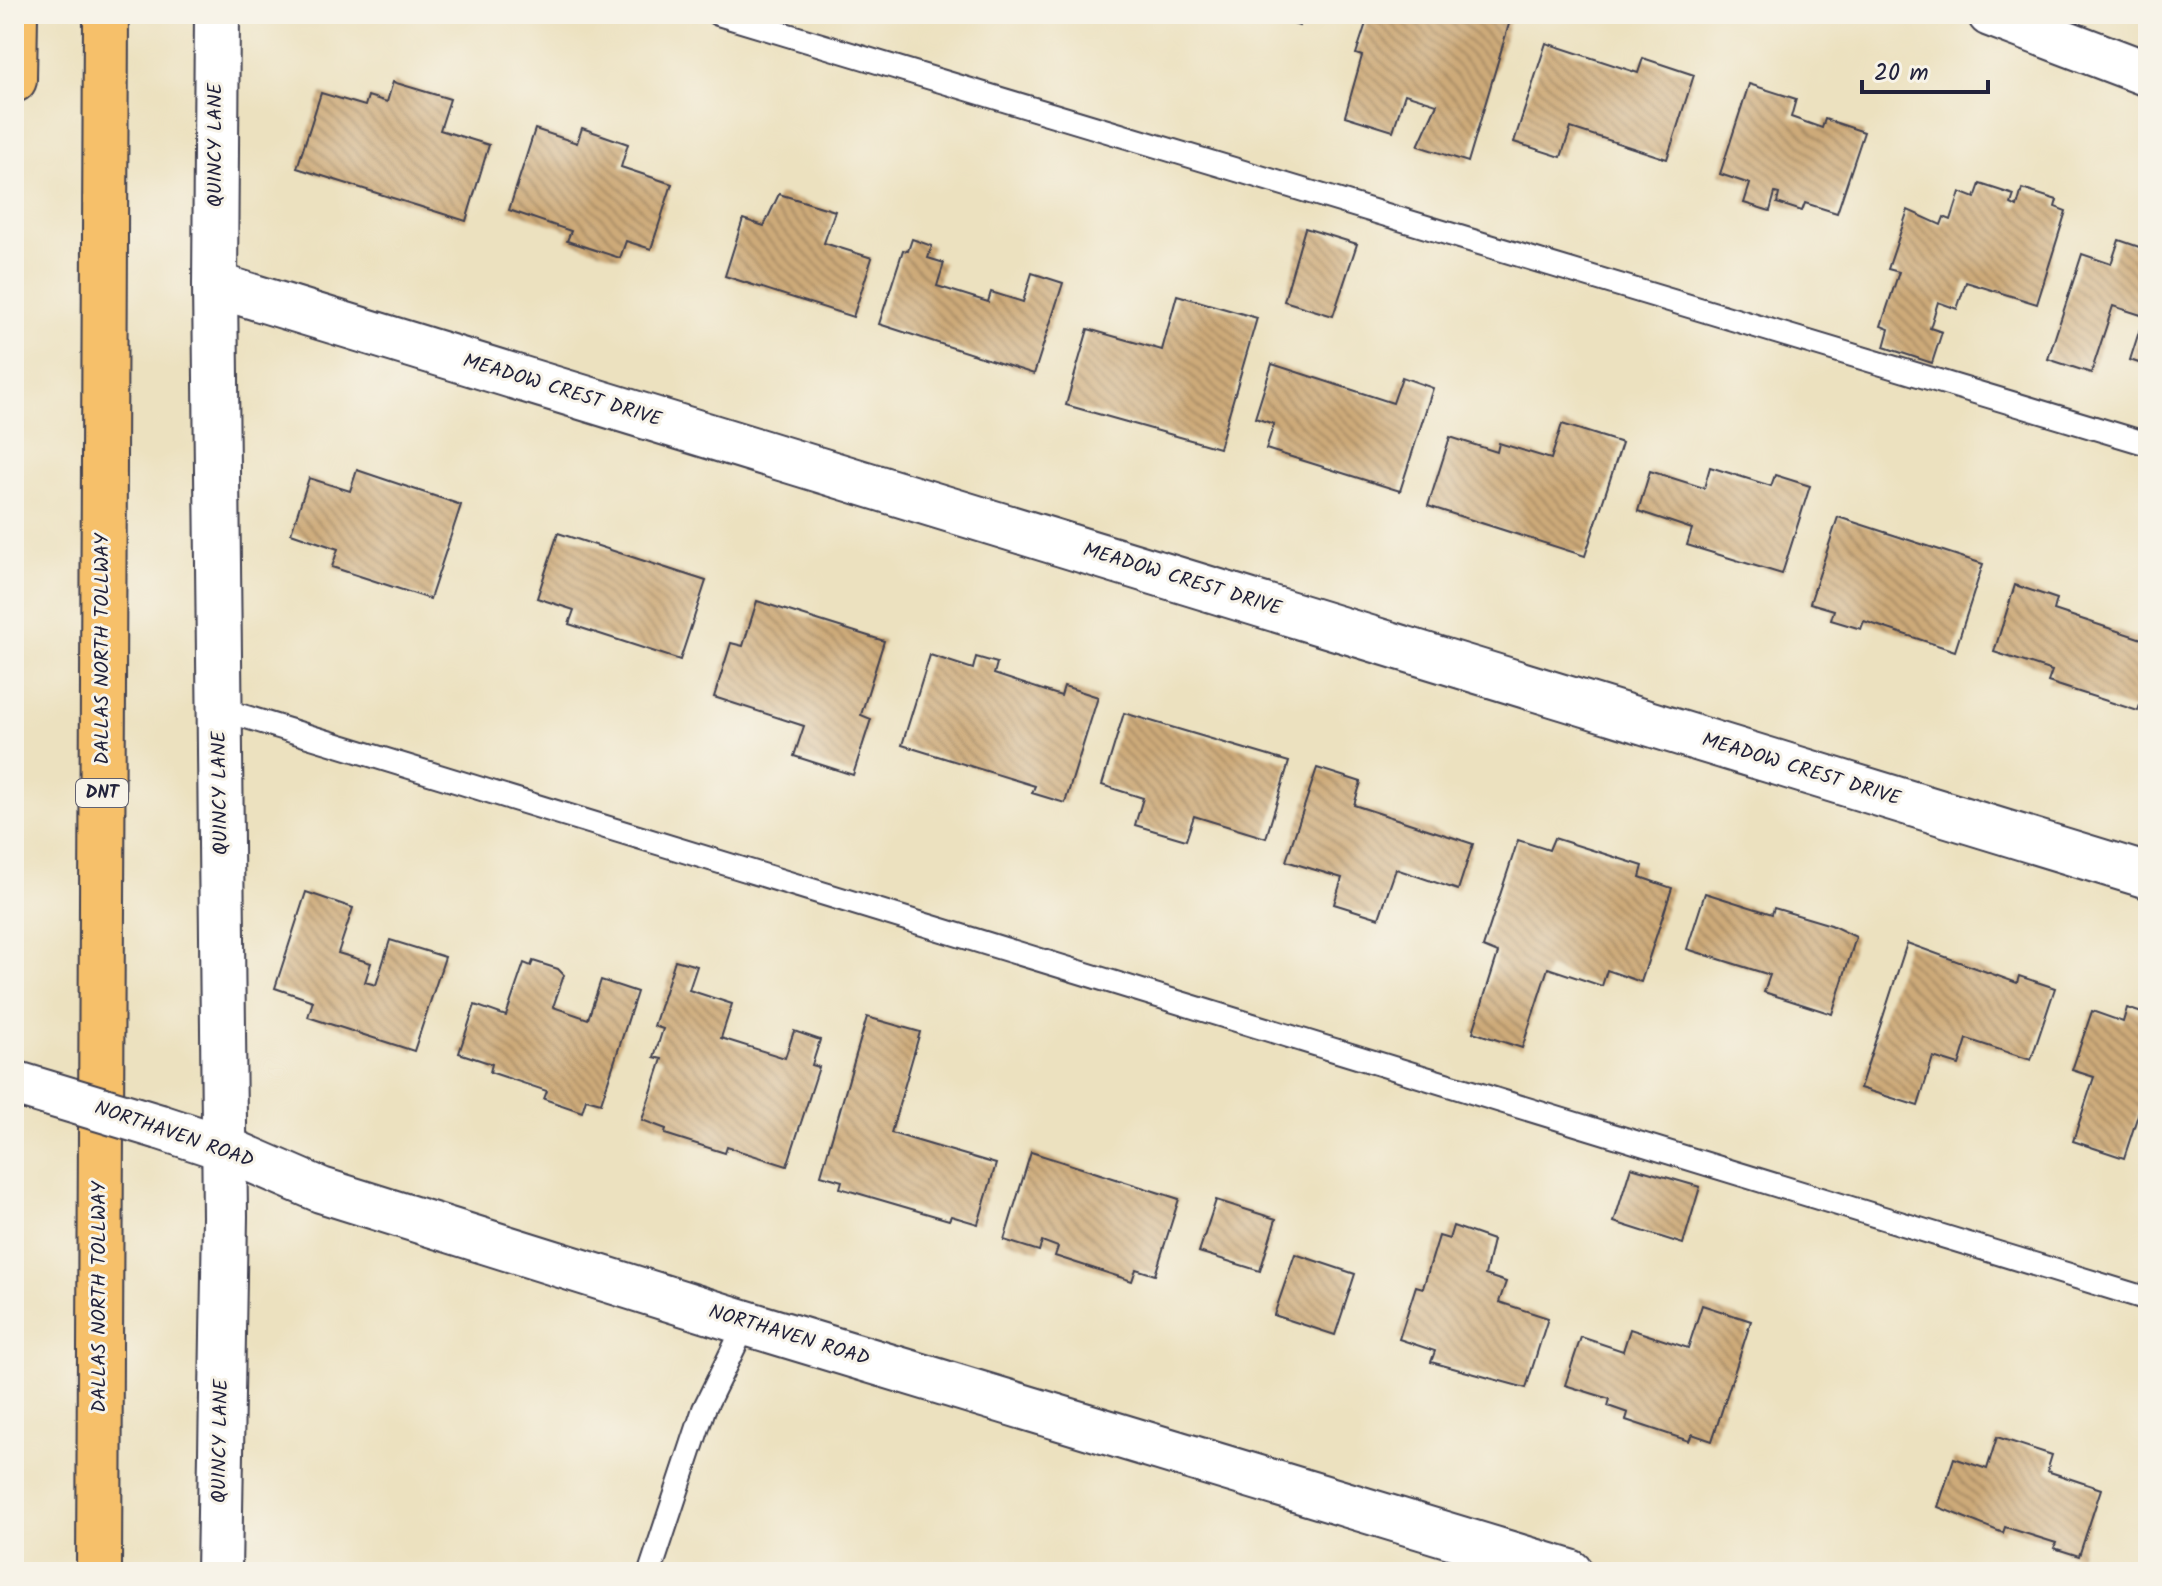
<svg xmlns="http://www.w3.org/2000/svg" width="2162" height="1586" font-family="Kalam,sans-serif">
	<defs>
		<pattern id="building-back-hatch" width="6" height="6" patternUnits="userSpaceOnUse" patternTransform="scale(2)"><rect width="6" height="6" fill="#cdaa79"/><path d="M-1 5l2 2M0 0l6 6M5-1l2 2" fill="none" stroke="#a68a64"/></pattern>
	</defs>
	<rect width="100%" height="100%" fill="#f7f3e8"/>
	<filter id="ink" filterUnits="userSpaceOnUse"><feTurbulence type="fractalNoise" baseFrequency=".0125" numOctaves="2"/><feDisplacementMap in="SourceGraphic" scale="16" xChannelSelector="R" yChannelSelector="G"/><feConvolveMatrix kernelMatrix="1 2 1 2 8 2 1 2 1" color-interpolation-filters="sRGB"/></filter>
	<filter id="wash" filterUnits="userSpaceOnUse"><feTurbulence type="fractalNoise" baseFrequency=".006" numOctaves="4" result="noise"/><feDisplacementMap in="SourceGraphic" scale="32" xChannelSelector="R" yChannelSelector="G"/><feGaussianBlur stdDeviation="1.8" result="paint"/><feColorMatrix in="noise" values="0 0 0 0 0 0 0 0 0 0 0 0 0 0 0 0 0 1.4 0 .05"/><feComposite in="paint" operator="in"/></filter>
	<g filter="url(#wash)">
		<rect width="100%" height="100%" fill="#ece1bf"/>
		<g id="blocks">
			<!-- building -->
			<g fill="url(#building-back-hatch)">
				<polygon points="1264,14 1303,14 1299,26"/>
				<polygon points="1369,14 1512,14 1468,162 1418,146 1437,104 1405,94 1393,131 1345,116 1362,56 1356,54"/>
				<polygon points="1546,43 1638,73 1643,58 1694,75 1667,159 1571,128 1561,157 1514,142"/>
				<polygon points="393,82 450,99 440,130 489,145 466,221 297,168 321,93 365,106 368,96 387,102"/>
				<polygon points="1749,84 1796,99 1791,117 1822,128 1825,119 1864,132 1837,213 1805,203 1802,211 1777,203 1779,194 1775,193 1770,211 1744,203 1750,184 1720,174"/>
				<polygon points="582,128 628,144 621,167 672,184 651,249 626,241 620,258 567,241 571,231 509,210 535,129 577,143"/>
				<polygon points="1980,184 2014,195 2011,204 2017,207 2022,189 2057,200 2055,207 2066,211 2037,304 1966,282 1957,309 1938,302 1930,328 1942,332 1932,363 1884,347 1889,329 1881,326 1899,272 1888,269 1908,210 1941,225 1944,217 1951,220 1960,192 1975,198"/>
				<polygon points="779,194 835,211 824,243 872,258 853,317 725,276 743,219 764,226"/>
				<polygon points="1305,228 1357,244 1333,316 1284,301"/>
				<polygon points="912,239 932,246 928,258 944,263 937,286 988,302 991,292 1023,302 1032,273 1063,283 1034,374 879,324 903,250 908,251"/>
				<polygon points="2119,240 2148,250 2148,366 2130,360 2144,316 2113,306 2091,373 2048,359 2082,254 2111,264"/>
				<polygon points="1177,295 1257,318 1219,448 1066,405 1088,329 1162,350"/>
				<polygon points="1272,364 1393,403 1402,377 1433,388 1400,491 1266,449 1274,424 1255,418"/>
				<polygon points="1562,424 1622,443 1585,556 1428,506 1450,437 1497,452 1499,443 1551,459"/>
				<polygon points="1710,467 1771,486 1775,475 1810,486 1782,574 1687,545 1692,529 1638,511 1650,471 1704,488"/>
				<polygon points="357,470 461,505 430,599 332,567 338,549 291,533 309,478 350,491"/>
				<polygon points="1838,517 1983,564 1955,651 1864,621 1861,629 1831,620 1834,610 1810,603"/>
				<polygon points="558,533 706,581 680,660 569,624 574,610 537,598"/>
				<polygon points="2015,585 2057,599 2054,610 2148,641 2148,680 2138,711 2048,682 2052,671 1994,652"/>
				<polygon points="757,601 884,641 861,715 871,719 853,775 794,756 804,726 714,697 731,643 743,646"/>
				<polygon points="930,655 973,669 976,657 997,663 994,674 1061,696 1064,686 1098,697 1065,803 1032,793 1035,786 902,745"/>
				<polygon points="1124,713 1289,762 1266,838 1194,816 1186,840 1135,825 1143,798 1102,785"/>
				<polygon points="1317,768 1361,782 1354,805 1473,844 1458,890 1396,869 1379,918 1334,904 1342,878 1286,861"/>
				<polygon points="1554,838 1643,866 1640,877 1672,888 1641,982 1607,970 1602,986 1548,968 1522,1048 1473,1032 1498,953 1483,947 1518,840 1549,850"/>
				<polygon points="306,892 353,908 338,953 371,963 365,982 376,985 390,940 445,957 414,1051 308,1017 313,1001 275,988"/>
				<polygon points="1705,893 1772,914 1774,908 1831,925 1856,937 1832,1014 1764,992 1770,975 1687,949"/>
				<polygon points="1907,943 2017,983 2019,976 2055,988 2031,1060 1967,1039 1959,1065 1933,1057 1918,1106 1860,1088"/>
				<polygon points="675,960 697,966 689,990 732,1004 721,1038 785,1058 794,1031 820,1040 812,1065 819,1067 787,1166 727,1147 725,1153 665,1134 666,1129 642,1120 662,1059 654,1057 663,1029 654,1026"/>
				<polygon points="533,961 558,969 564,975 553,1007 588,1019 601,980 637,992 601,1103 586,1099 582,1112 544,1099 547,1091 490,1072 492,1064 459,1053 475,1005 506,1016 524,963 531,966"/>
				<polygon points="2127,1008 2148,1015 2148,1094 2145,1093 2124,1158 2073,1141 2094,1077 2072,1070 2092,1011 2123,1022"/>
				<polygon points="867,1017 920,1032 891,1133 996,1164 978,1224 951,1216 949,1220 840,1188 842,1181 821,1175"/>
				<polygon points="1031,1152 1179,1199 1155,1275 1136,1269 1132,1281 1055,1256 1058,1247 1042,1241 1039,1251 1004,1240"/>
				<polygon points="1631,1167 1700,1187 1683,1244 1614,1222"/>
				<polygon points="1216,1200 1276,1219 1260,1271 1199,1252"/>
				<polygon points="1453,1226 1493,1240 1485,1275 1506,1282 1499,1302 1548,1318 1526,1388 1431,1362 1435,1351 1399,1339 1416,1286 1423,1288 1439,1236 1449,1239"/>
				<polygon points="1295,1254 1355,1274 1335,1335 1274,1315"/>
				<polygon points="1702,1305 1751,1321 1712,1441 1692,1434 1689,1441 1626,1420 1628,1413 1608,1406 1610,1399 1565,1385 1581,1337 1623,1351 1630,1329 1688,1348"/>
				<polygon points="1997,1437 2052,1455 2047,1471 2101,1489 2079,1556 2054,1548 2056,1543 2005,1527 2003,1533 1938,1507 1954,1458 1987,1469"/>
			</g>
		</g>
	</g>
	<g filter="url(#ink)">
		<use href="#blocks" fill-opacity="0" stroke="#403f4f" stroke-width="2"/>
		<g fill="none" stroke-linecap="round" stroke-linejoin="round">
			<defs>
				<g id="service">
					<polyline points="718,14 2148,444"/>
					<polyline points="220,709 2148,1299"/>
					<polyline points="650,1572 704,1409 746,1323"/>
				</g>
				<g id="minor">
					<polyline points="1990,14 2148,74"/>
					<polyline points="215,285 2148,876"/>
				</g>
				<g id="tertiary">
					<polyline points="217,14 215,285 225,1216 219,1572"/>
					<polyline points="160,1127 224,1148 321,1190 746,1323 1570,1572"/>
				</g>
				<g id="motorway">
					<polyline points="14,80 15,14"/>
					<polyline points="99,1572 106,14"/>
				</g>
			</defs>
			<!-- service casing -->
			<use href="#service" stroke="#403f4f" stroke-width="26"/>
			<!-- minor casing -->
			<use href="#minor" stroke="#403f4f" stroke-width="48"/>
			<!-- tertiary casing -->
			<use href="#tertiary" stroke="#403f4f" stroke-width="48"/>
			<!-- motorway casing -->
			<use href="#motorway" stroke="#403f4f" stroke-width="48"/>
			<!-- service -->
			<use href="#service" stroke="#fff" stroke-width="22"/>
			<!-- minor -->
			<use href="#minor" stroke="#fff" stroke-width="44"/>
			<!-- tertiary -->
			<use href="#tertiary" stroke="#fff" stroke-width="44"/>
			<!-- motorway -->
			<use href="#motorway" stroke="#f6c06b" stroke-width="44"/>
			<defs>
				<polyline id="tertiary-bridge" points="14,1083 160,1127"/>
			</defs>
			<!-- tertiary-bridge casing -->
			<use href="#tertiary-bridge" stroke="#403f4f" stroke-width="48" stroke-linecap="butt"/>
			<!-- tertiary-bridge -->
			<use href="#tertiary-bridge" stroke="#fff" stroke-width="44"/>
		</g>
	</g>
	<g text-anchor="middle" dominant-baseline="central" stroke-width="6" stroke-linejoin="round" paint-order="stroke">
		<!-- shield labels -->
		<rect fill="#f7f3e8" stroke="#62616f" stroke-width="2" x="76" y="779" width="52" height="28" rx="6"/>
		<g font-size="18" font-weight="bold" fill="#22223b">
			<text x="102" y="793">DNT</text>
		</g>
		<!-- street labels -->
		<g font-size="20" fill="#22223b" stroke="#f7f3e8">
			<text transform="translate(216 145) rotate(-90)">QUINCY LANE</text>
			<text transform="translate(562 391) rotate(17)">MEADOW CREST DRIVE</text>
			<text transform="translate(1182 580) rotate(17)">MEADOW CREST DRIVE</text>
			<text transform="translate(103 649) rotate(-90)">DALLAS NORTH TOLLWAY</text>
			<text transform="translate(1801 770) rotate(17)">MEADOW CREST DRIVE</text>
			<text transform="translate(221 793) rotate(-91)">QUINCY LANE</text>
			<text transform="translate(174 1135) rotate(19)">NORTHAVEN ROAD</text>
			<text transform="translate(100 1297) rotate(-90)">DALLAS NORTH TOLLWAY</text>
			<text transform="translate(789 1336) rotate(17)">NORTHAVEN ROAD</text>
			<text transform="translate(221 1441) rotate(-89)">QUINCY LANE</text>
		</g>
	</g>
	<!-- margin -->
	<rect width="2162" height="1586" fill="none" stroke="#f7f3e8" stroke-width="48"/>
	<!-- scale -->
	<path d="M1862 80v12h126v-12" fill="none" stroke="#22223b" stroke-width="4"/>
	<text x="1874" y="80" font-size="24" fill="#22223b" stroke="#f7f3e8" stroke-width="6" paint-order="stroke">20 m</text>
</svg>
